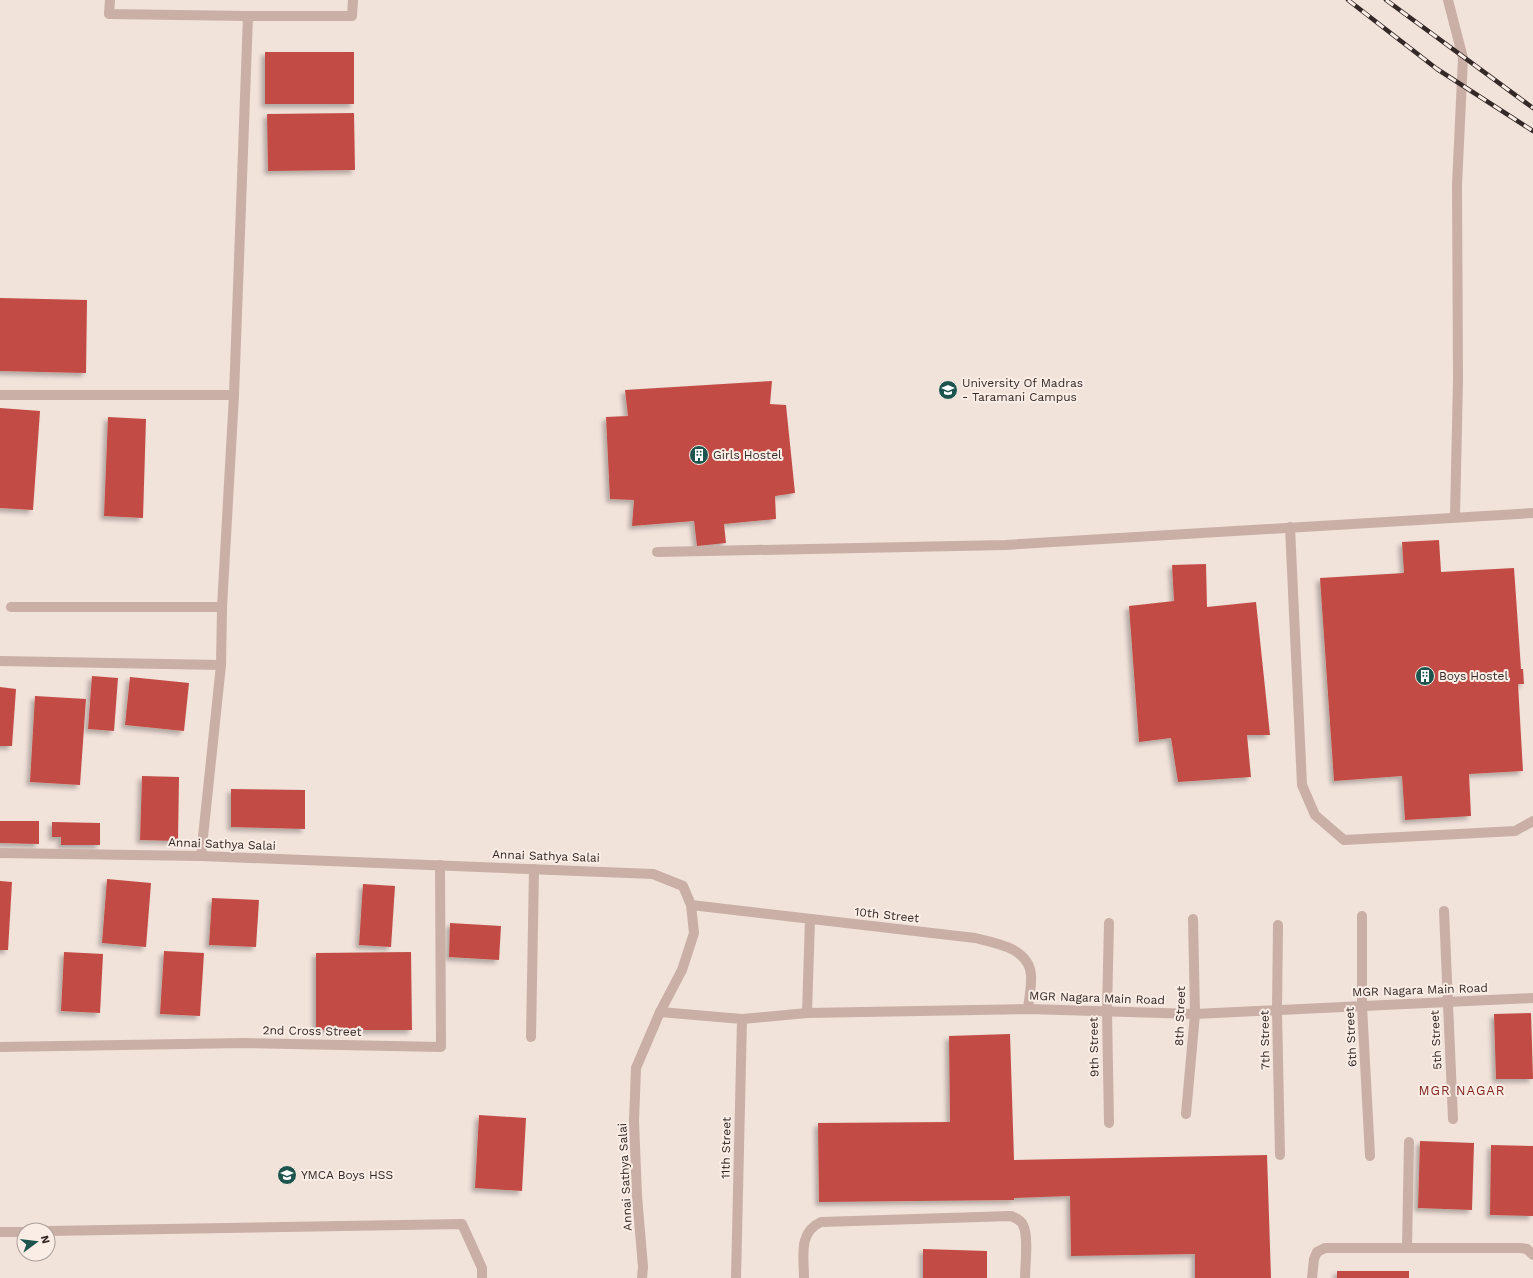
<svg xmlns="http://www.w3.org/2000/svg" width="1533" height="1278" font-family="'Work Sans',sans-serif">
	<defs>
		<filter id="shadow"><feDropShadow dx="-3.5" dy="3.5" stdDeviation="2" flood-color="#0004"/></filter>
	</defs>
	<rect width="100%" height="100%" fill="#f1e2da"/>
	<!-- building -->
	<g fill="#c34c45" filter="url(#shadow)">
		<rect x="265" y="52" width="89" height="52"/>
		<polygon points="354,113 355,170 268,171 267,114"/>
		<polygon points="0,298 87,300 86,373 0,371"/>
		<polygon points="772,381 770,404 786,405 795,493 775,496 776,519 724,524 726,543 697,546 694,521 632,526 634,500 610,499 606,417 628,416 625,390"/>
		<polygon points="0,408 40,411 33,510 0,508"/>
		<polygon points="108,417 146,419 143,518 104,516"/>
		<polygon points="1439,540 1441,572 1514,568 1521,669 1523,669 1524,684 1518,684 1523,771 1469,774 1471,816 1405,820 1402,776 1334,781 1320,578 1404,573 1402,542"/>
		<polygon points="1206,564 1207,607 1256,602 1270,735 1247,735 1251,777 1178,782 1171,738 1139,742 1129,606 1174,601 1172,565"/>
		<polygon points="92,676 118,678 114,731 88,729"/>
		<polygon points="130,677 189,683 184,731 125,725"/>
		<polygon points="0,687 16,689 12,746 0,746"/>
		<polygon points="35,696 86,699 80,785 30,782"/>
		<polygon points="142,776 179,777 178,841 140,840"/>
		<polygon points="231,789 305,790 305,829 231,827"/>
		<polygon points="0,821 39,821 39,844 0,843"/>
		<polygon points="52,822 100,823 100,845 61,845 61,837 52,837"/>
		<polygon points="107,879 151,883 146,947 102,943"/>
		<polygon points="0,881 12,882 8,950 0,950"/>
		<polygon points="363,884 395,886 391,947 359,945"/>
		<polygon points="212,898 259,900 256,947 209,945"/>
		<polygon points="450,923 501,926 499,960 449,957"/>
		<polygon points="164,951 204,953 200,1016 160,1014"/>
		<polygon points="64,952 103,954 100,1013 61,1011"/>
		<polygon points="411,952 412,1030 316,1030 316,953"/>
		<polygon points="1531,1013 1533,1079 1496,1079 1494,1014"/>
		<polygon points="1010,1034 1014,1160 1267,1155 1271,1278 1195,1278 1195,1254 1071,1256 1070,1196 1014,1198 1014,1200 819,1202 818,1123 950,1122 949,1036"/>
		<polygon points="479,1115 526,1118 522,1191 475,1188"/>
		<polygon points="1420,1141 1474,1143 1472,1210 1418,1208"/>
		<polygon points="1491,1145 1533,1146 1533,1216 1490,1215"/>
		<polygon points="923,1249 987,1251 987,1278 923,1278"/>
		<rect x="1337" y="1271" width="72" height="7"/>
	</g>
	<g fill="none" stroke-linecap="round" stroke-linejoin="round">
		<!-- lane -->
		<g stroke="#c9afa6" stroke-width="10">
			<polyline points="1448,0 1463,58 1457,185 1458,379 1455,517"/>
			<polyline points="1290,527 1302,785 1315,815 1344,840 1515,831 1533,821"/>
			<polyline points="657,552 1005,545 1533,513"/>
			<polyline points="11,607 222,607"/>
			<polyline points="48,1231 462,1224 482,1268 482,1278"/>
			<polyline points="0,1232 24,1232"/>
			<polyline points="1407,1248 1409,1142"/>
			<path d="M804,1278C804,1257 798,1232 821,1222L1011,1216C1016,1218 1021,1220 1023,1225C1029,1236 1025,1265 1025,1278"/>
			<polyline points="1312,1278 1314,1259 1317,1252 1325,1248 1521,1248 1527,1249 1533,1255"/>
		</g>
		<!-- street -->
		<g stroke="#c9afa6" stroke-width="10">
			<polyline points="110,0 109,14 248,16"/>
			<polyline points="0,395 234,395"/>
			<polyline points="0,661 221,665"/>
			<polyline points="0,853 201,856 653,874 683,886 691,905 694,933 682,970 660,1012 636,1068 634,1121 637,1196 643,1267 642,1278"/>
			<polyline points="201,856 221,665 222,607 234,395 248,16 352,16 353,0"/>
			<path d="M691,905L975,938C996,943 1029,948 1031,975C1032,985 1029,998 1028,1009"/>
			<polyline points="1444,911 1453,1119"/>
			<polyline points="1362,916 1362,1006 1370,1156"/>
			<polyline points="1109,923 1107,1011 1109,1123"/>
			<polyline points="1278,925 1277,1010 1280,1155"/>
			<polyline points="660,1012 742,1019 807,1013 1028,1009 1195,1014 1533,998"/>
			<polyline points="807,1013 810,919"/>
			<polyline points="531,1037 534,869"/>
			<polyline points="0,1047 244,1043 441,1047 440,865"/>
			<polyline points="1186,1114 1195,1014 1193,919"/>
			<polyline points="736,1278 742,1019"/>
		</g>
		<defs>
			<g id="rail">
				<polyline points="1348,0 1437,69 1533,131"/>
				<polyline points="1386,0 1533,108"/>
			</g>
		</defs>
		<!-- rail casing -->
		<use href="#rail" stroke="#352927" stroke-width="4.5"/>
		<!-- rail -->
		<use href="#rail" stroke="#f9ede6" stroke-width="3" stroke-dasharray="9" stroke-linecap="butt"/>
	</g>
	<!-- icons -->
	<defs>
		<symbol id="university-disc" viewBox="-11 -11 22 22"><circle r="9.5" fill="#1d554e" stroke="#f9ede6"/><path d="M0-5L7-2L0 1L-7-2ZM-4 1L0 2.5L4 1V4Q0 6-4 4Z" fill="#fff"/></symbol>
		<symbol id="building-disc" viewBox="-11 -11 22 22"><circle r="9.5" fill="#1d554e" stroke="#f9ede6"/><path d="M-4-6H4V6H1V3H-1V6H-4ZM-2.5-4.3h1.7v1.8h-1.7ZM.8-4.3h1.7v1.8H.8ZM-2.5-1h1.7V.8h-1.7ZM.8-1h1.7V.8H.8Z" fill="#fff"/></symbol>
		<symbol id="school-disc" viewBox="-11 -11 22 22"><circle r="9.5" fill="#1d554e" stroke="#f9ede6"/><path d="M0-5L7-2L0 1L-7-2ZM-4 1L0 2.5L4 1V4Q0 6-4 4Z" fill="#fff"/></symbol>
	</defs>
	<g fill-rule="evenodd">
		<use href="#university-disc" x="937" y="379" width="22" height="22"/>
		<use href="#building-disc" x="688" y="444" width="22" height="22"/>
		<use href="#building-disc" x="1414" y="665" width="22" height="22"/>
		<use href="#school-disc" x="276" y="1164" width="22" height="22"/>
	</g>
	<g text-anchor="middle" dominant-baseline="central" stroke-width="4" stroke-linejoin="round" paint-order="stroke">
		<!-- poi labels -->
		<g font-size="12" fill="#352927" stroke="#f9ede6" text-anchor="start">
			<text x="962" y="383">University Of Madras<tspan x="962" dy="14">- Taramani Campus</tspan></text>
			<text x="713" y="455">Girls Hostel</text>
			<text x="1439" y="676">Boys Hostel</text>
			<text x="301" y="1175">YMCA Boys HSS</text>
		</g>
		<!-- street labels -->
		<g font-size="12" fill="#352927" stroke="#f9ede6">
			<text transform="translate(222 844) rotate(2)">Annai Sathya Salai</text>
			<text transform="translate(546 856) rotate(2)">Annai Sathya Salai</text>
			<text transform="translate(887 915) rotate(6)">10th Street</text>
			<text transform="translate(1420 990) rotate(-2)">MGR Nagara Main Road</text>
			<text transform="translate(1097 998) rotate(2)">MGR Nagara Main Road</text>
			<text transform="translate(1180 1016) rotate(-88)">8th Street</text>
			<text transform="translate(312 1031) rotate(1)">2nd Cross Street</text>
			<text transform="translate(1351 1037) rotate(-93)">6th Street</text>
			<text transform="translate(1265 1040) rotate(-91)">7th Street</text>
			<text transform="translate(1436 1040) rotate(-93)">5th Street</text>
			<text transform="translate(1094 1047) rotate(-91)">9th Street</text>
			<text transform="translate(726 1148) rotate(-89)">11th Street</text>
			<text transform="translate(625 1177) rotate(-93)">Annai Sathya Salai</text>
		</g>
		<!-- neighbourhood labels -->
		<g font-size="13" letter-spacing="1" fill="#822622" stroke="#f9ede6">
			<text x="1462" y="1090">MGR NAGAR</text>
		</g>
	</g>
	<!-- north arrow -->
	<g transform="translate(36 1242) rotate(75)"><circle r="19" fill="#f9ede6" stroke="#ab9f9a"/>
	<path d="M0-3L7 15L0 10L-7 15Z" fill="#1d554e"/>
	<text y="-6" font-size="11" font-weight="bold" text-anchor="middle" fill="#352927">N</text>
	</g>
</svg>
